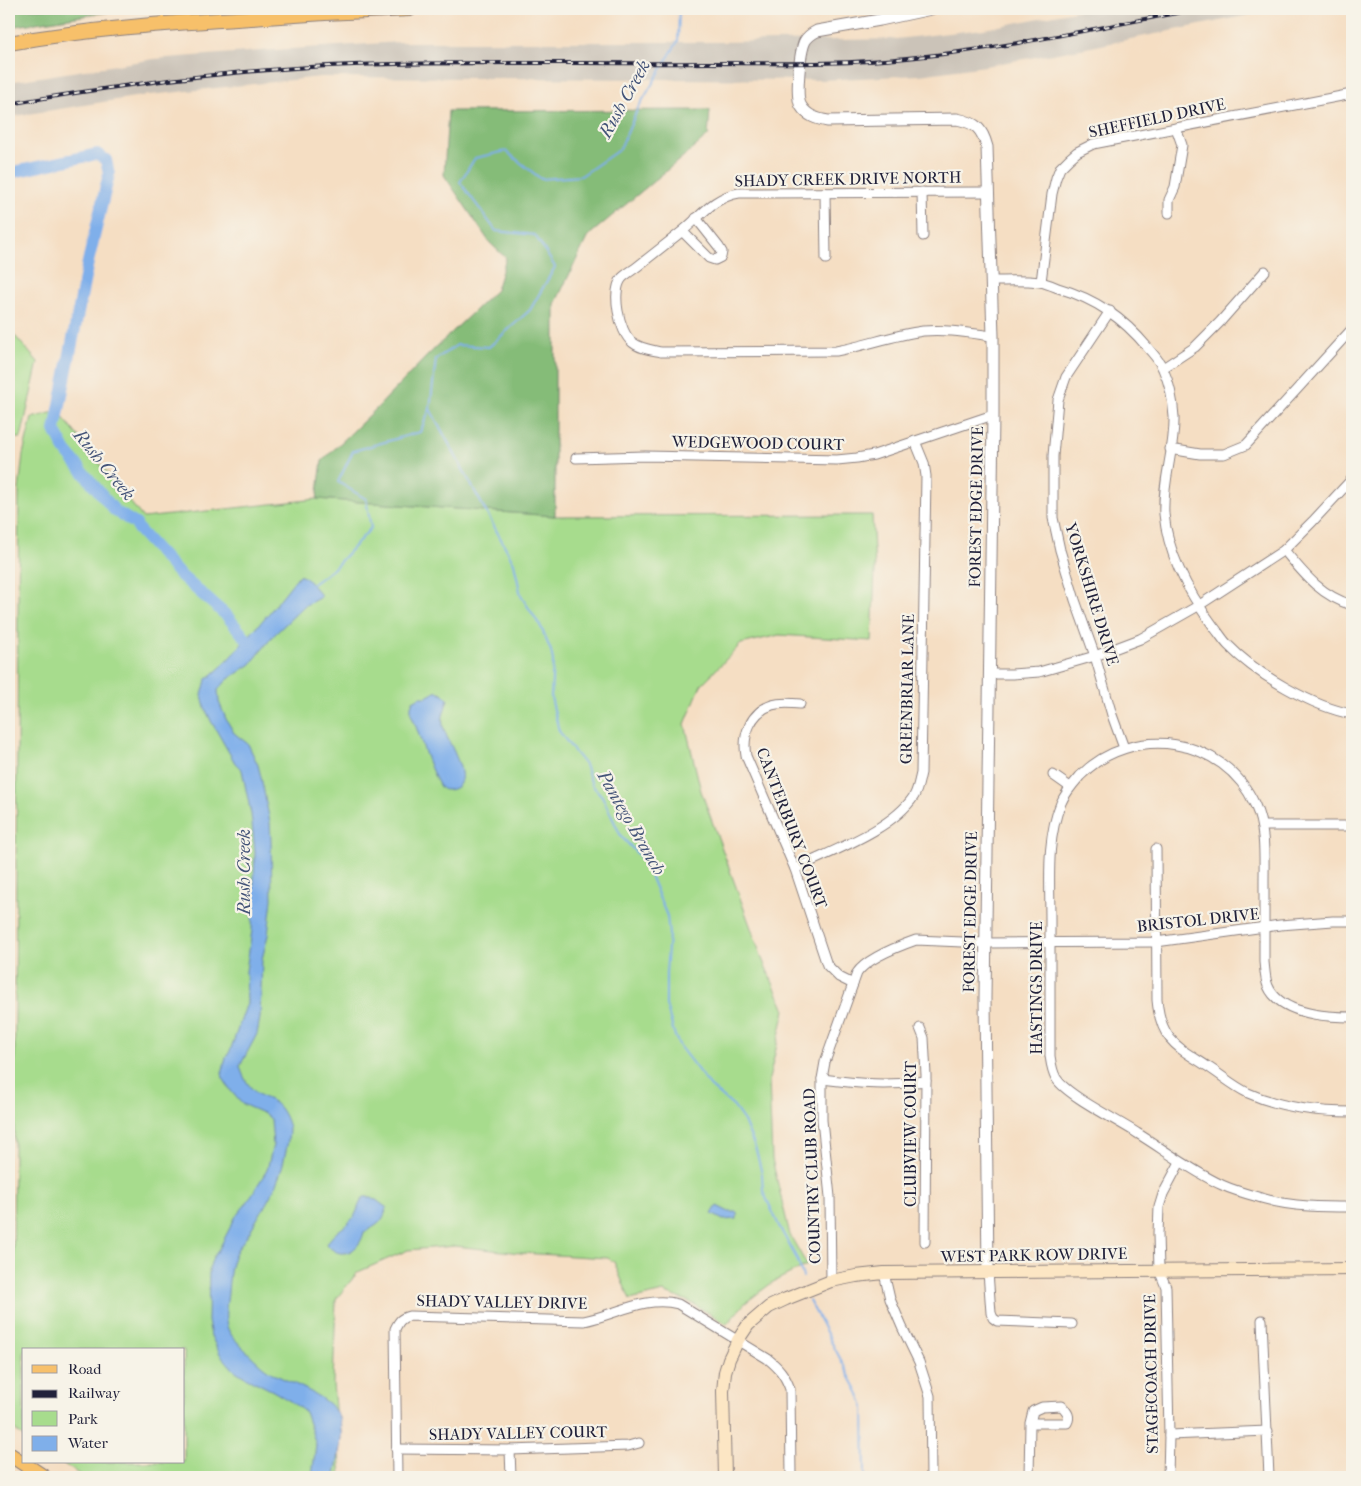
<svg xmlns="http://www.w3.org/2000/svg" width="1361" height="1486" font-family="'IM FELL French Canon',serif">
	<rect width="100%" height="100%" fill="#f7f3e8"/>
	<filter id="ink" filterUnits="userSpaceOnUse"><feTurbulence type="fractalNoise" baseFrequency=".02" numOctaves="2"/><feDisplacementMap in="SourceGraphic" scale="10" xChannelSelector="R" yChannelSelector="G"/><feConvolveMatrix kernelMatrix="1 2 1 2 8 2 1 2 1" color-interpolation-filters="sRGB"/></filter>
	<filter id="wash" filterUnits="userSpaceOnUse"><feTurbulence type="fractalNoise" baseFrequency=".0096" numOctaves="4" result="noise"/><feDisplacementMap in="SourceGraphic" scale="20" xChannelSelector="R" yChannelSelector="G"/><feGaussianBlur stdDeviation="1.12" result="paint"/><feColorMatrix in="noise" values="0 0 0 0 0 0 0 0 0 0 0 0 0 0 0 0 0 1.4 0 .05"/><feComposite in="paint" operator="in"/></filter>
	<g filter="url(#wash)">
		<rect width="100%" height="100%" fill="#f5dec3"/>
		<!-- industrial -->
		<polygon fill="#cbc3b8" points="1085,9 1279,9 1086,48 985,66 920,75 820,80 320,77 141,96 9,117 9,82 154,59 260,51 400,42 717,42 896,39 984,29"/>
		<!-- green -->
		<g fill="#a7dc8d" stroke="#647f64">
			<polygon points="9,335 15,336 38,362 21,438 9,438"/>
			<polygon points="58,411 143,518 317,499 555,516 872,515 875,569 872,641 779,635 741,644 701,685 685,724 701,791 763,961 785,1010 769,1079 772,1159 790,1235 807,1265 773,1282 745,1303 727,1324 690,1302 663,1292 630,1300 614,1262 608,1258 521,1253 455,1246 408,1250 358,1272 336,1299 333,1384 341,1477 83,1477 61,1462 184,1462 184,1350 24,1350 24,1437 9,1426 9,1355 11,1356 10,1316 13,1282 19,490 23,454 32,418"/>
		</g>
		<!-- forest -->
		<g fill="#85bc78" stroke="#546f5a">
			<polygon points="9,9 129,9 9,27"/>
			<polygon points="710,110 708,136 588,236 555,304 555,516 317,499 322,461 378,407 427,356 496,290 506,258 490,243 444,175 448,111"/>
		</g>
		<!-- water -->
		<g fill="#7fafea" stroke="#506892">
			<path d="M299,575L306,578L320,594L321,597L304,606L272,637L251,664L227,680L218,690L219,702L226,719L234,733L248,744L258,765L261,777L270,822L271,841L272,899L268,935L262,959L260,1018L257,1034L240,1066C242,1076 250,1089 258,1094C263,1098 270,1099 275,1103C282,1108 288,1121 289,1129C289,1137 287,1147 285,1155C279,1187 264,1206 249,1233C245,1240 239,1245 236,1252C230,1264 229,1280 228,1293C227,1303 224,1316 227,1326C230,1336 236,1340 242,1347C253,1357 261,1367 274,1374C291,1383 333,1398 339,1418C345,1437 337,1458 335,1477H312L316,1444L305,1412L290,1401L273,1391L245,1377L234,1370L220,1354L211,1336L208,1321L209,1269L213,1257L218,1251L236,1216L246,1204L267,1170L273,1145L271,1119L265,1114L242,1104L231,1091L223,1078L222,1073L226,1058L230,1051L247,1003L246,971L252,930L255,852L251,814L242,770L235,763L211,721L205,708L202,695L206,680L221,667L233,654L269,613Z"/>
			<path d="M437,691L442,693L448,699C446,708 441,716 443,725C445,741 480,786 448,790C443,790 441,789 439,785C426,762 421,737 411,714V706L413,701L420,697H426Z"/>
			<path d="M364,1197H372L387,1208C382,1223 378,1225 364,1232C360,1251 340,1262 327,1244C333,1232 345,1228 353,1218C358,1212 358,1203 364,1197Z"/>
			<polygon points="717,1206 729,1212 737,1212 737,1219 723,1220 712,1214"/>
		</g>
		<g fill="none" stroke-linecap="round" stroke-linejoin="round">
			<!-- stream -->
			<g stroke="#7fafea" stroke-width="2">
				<polyline points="430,409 514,563 521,596 541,627 551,651 553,661 551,697 559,731 570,746 585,765 592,785 602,796 621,836 644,861 667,916 669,935 666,973 666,1005 675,1036 680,1047 710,1086 734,1107 744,1121 756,1150 762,1174 763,1191 780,1228 797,1259 803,1277"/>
				<polyline points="310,586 333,569 371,528 366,499 338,482 353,451 420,432 430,409 436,359 457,345 489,347 530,310 555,267 535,235 496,231 460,182 475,158 506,151 541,179 581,176 620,149 638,108 678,41 679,9"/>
				<polyline points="809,1300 858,1392 864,1407 865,1477"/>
			</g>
			<!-- river -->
			<polyline stroke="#7fafea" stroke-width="12" points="9,173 97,154 106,160 109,174 88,262 55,430 65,450 115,511 136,524 138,529 179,574 227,616 252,646 248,652"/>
		</g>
	</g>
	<g filter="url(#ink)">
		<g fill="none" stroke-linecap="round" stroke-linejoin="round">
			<defs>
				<g id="minor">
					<polyline points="922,192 923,236"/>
					<path d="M988,192L739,193C711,198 701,217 680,233C666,244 652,255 638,266C633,270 626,274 622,278C611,291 619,332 632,342C640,349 652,350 661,352L836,351C865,346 893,335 923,331C947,329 969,333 993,336"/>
					<polyline points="825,193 826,259"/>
					<polyline points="1169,213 1169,200 1175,187 1182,145 1176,128"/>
					<polyline points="683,232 709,258 715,260 721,257 722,252 719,247 696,218"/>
					<path d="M991,281C1007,281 1024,280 1040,282C1046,283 1053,286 1058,288C1096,299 1123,318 1148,348C1153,354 1160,361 1163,369C1170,384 1173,401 1174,417C1175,450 1162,481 1164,514C1168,556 1190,595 1214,627C1219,633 1223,640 1228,645C1256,674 1313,707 1352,714"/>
					<polyline points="1041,282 1052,194 1056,178 1060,168 1069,159 1077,152 1093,144 1352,94"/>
					<polyline points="1110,311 1066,377 1058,400 1053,456 1053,518 1060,550 1075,600 1095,656 1112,715 1124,748"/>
					<polyline points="1163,368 1195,347 1220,322 1265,271"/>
					<polyline points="1170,449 1200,454 1224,454 1246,445 1352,329"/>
					<polyline points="576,458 645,456 837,460 857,458 874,455 993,415"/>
					<path d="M1284,550C1304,574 1321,596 1352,605"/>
					<polyline points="989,674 1012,674 1039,672 1095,656 1140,639 1198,606 1284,550 1313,521 1352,479"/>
					<path d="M800,704C791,703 781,702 772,705C751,712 742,735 746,756L795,869L827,965L839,977L853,984"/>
					<polyline points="1053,775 1070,787"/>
					<polyline points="1262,826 1352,826"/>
					<path d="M1156,849L1157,1000C1161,1042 1178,1047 1210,1068C1222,1076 1235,1087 1248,1093C1281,1108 1317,1112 1352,1112"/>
					<path d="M795,869C831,851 892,830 914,796C918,789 919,781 921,773L926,476L924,463L915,441"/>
					<path d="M1352,1017C1326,1017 1280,1014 1268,986C1265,979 1265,970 1264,962C1264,936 1264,909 1264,883C1264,857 1266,829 1255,805C1224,736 1132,723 1080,776C1073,784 1065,793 1061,803C1046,839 1050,881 1050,919C1050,965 1050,1010 1050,1056C1051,1063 1052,1071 1056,1078C1066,1095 1119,1121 1137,1133C1166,1151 1192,1171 1222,1185C1235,1191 1251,1195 1265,1199C1293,1207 1324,1207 1352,1207"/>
					<polyline points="920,1028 924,1038 926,1075 925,1242"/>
					<path d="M822,1079C860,1084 889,1086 926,1081"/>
					<polyline points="988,1272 991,1313 993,1318 997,1321 1072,1324"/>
					<polyline points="884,1273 890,1299 902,1327 919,1362 930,1396 931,1477"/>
					<path d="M831,1281L830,1197L822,1120V1079L825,1062L857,973C867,958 899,946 916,940L986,943L1156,942L1280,925L1333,921H1352"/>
					<polyline points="1262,1320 1269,1477"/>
					<polyline points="1169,1435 1268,1431"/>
					<polyline points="396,1449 510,1450 628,1446 639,1443"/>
					<polyline points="510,1450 511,1477"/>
					<path d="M397,1477L395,1329C399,1321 401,1318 409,1316L584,1321C615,1315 646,1295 678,1304L768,1359C779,1368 785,1375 790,1389L791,1477"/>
					<path d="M1029,1477L1030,1423L1033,1411L1042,1407L1062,1406C1067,1412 1071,1416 1067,1423H1030"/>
					<polyline points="1168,1477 1169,1435 1166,1287 1159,1270 1158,1234 1159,1207 1163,1194 1180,1162"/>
				</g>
				<path id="tertiary" d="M931,9L880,20L817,31C813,33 808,36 805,41C800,51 795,97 801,106C807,116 817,119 828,121L957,119C976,123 982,128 987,147L993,336V415L985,998L988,1272"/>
				<polyline id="secondary" points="725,1477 723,1391 725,1372 729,1359 738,1340 748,1325 769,1307 786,1299 831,1281 856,1276 884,1273 1352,1269"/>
				<g id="primary">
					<path d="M9,43C88,29 170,23 251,18C304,14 357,11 410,9"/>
					<polyline points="9,1454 44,1477"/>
				</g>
			</defs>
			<!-- minor casing -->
			<use href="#minor" stroke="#8c807f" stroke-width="11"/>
			<!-- tertiary casing -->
			<use href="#tertiary" stroke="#8c807f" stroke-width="13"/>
			<!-- secondary casing -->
			<use href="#secondary" stroke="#8c807f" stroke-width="14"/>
			<!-- primary casing -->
			<use href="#primary" stroke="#8c807f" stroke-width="16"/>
			<!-- minor -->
			<use href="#minor" stroke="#fff" stroke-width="9"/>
			<!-- tertiary -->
			<use href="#tertiary" stroke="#fff" stroke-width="11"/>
			<!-- secondary -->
			<use href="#secondary" stroke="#fce6c4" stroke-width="12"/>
			<!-- primary -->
			<use href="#primary" stroke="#f7c06b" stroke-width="14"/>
			<defs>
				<path id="rail" d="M9,104C123,84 238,69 354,65C472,61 591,64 709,63C775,63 841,65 907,58C1004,49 1101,27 1197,9"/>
			</defs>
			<!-- rail casing -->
			<use href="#rail" stroke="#22223b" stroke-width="4"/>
			<!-- rail -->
			<use href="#rail" stroke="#f7f3e8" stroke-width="2" stroke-dasharray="5.5" stroke-linecap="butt"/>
		</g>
	</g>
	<g text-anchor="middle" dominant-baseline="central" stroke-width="4.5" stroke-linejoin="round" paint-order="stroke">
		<!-- street labels -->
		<g font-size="16" fill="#22223b" stroke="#f7f3e8">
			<text transform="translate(1157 118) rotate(-12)">SHEFFIELD DRIVE</text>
			<text transform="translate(848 179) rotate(-1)">SHADY CREEK DRIVE NORTH</text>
			<text transform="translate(758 443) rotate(1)">WEDGEWOOD COURT</text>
			<text transform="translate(976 507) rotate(-89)">FOREST EDGE DRIVE</text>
			<text transform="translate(1092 594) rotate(73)">YORKSHIRE DRIVE</text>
			<text transform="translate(907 689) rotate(-89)">GREENBRIAR LANE</text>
			<text transform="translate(792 828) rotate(69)">CANTERBURY COURT</text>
			<text transform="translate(970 912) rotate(-89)">FOREST EDGE DRIVE</text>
			<text transform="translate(1198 920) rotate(-6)">BRISTOL DRIVE</text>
			<text transform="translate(1036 988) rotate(-90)">HASTINGS DRIVE</text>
			<text transform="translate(910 1134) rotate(-90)">CLUBVIEW COURT</text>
			<text transform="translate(812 1176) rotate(-92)">COUNTRY CLUB ROAD</text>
			<text transform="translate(1034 1255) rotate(-1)">WEST PARK ROW DRIVE</text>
			<text transform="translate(502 1302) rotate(1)">SHADY VALLEY DRIVE</text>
			<text transform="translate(1151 1374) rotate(-91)">STAGECOACH DRIVE</text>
			<text transform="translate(518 1433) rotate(-1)">SHADY VALLEY COURT</text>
		</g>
		<!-- water labels -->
		<g font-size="18" font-style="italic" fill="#435378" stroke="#f7f3e8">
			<text transform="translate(625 99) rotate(-61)">Rush Creek</text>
			<text transform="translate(104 465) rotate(51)">Rush Creek</text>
			<text transform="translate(631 823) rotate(60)">Pantego Branch</text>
			<text transform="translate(244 872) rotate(-90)">Rush Creek</text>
		</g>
	</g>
	<!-- margin -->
	<rect width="1361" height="1486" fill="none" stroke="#f7f3e8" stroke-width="30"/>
	<!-- legend -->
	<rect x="22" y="1348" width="162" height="115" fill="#f7f3e8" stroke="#a29fa3"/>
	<rect x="32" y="1365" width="25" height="8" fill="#f7c06b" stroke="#a29fa3"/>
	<text x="68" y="1374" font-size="15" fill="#22223b">Road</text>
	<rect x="32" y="1390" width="25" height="8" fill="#22223b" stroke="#a29fa3"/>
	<text x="68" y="1398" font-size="15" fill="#22223b">Railway</text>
	<rect x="32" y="1411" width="25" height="15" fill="#a7dc8d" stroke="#a29fa3"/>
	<text x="68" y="1424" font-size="15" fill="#22223b">Park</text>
	<rect x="32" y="1436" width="25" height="15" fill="#7fafea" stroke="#a29fa3"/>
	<text x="68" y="1448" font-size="15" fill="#22223b">Water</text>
</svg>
